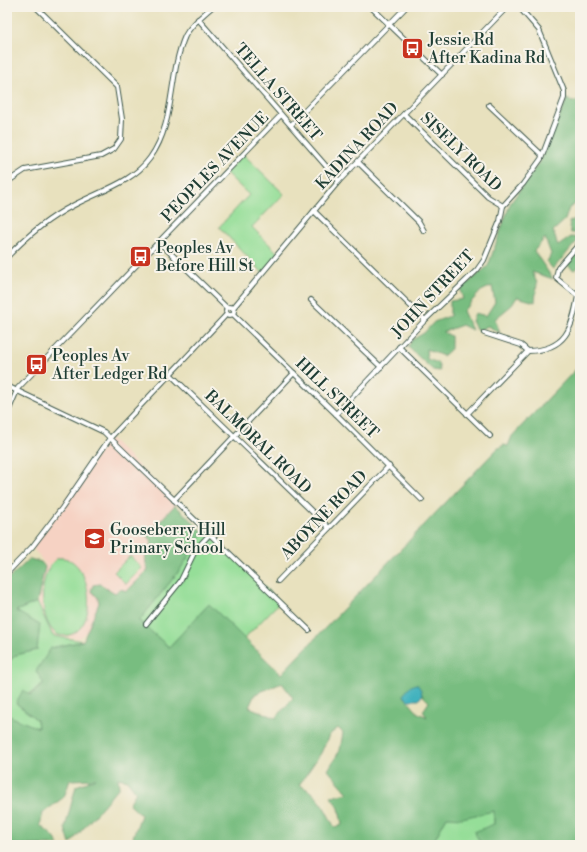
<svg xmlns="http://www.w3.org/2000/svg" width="587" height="852" font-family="'Libre Bodoni',serif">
	<rect width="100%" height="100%" fill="#f7f3e8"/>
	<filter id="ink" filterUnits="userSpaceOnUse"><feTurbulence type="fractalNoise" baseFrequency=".025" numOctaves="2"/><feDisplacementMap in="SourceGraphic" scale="8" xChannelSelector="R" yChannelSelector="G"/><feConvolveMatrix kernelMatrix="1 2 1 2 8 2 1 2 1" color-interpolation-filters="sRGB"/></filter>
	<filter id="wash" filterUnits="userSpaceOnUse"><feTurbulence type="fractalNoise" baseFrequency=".012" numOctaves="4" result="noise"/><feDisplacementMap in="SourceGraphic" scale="16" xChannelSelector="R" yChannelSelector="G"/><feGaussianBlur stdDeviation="0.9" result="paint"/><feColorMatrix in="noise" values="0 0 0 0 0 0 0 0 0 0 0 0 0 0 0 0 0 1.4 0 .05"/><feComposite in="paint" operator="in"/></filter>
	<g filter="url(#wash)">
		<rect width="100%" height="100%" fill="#e8e1be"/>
		<!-- built -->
		<polygon fill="#f6d2c3" points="110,438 176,502 145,554 145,561 148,570 83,635 78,638 56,636 52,633 39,603 45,564 32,547"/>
		<!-- green -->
		<g fill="#95de98" stroke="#5a8e66">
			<polygon points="243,154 284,194 252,227 279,254 263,273 219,227 249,195 226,173"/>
			<polygon points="205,530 280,602 244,639 209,604 169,647 139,621 179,571"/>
			<polygon points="130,556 142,568 126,584 114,572"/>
			<path d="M58,558C91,554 101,627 69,635C65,636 58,636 55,633C38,618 38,569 58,558Z"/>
			<polygon points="37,602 53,636 83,641 51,648 44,684 16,703 37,720 38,729 7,715 7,663 16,655 37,650 16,611"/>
			<polygon points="494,811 494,824 478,845 428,845 433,842 447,817"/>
		</g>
		<!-- forest -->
		<g fill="#78bd80" stroke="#4c7d5a" fill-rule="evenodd">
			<polygon points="567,99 573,102 580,99 580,201 569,208 565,220 553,231 558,246 571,237 580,238 553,269 547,262 551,254 545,238 534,251 553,279 532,272 537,283 535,302 517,297 512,305 495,319 500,333 488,326 477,331 472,321 475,313 486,316 495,302 492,286 481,291 463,311 472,330 462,325 443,332 451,336 451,349 443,356 426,349 427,359 438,363 440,371 433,370 408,347 412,340 424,333 434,322 450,316 450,301 463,299 460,290 488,266 510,204 540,161"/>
			<polygon points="580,216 580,233 571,233 569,222"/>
			<polygon points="580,251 580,266 574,270 568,265 568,263"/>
			<path d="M580,365V845H478L480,842L474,832L494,824V811L462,818L447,817L433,842L428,845H139L133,837L141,815L129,804L136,792L127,780L118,778L119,787L70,844L65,828L76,786L96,779L70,780L64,797L43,813L40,825L54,837L59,845H7V715L38,728L37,720L16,703L23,690L30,695L44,684L36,671L51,648L83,641L99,603L98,598L91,591L93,585L100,584L115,593L120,589L127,591L148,570C142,554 148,555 152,541L147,535L175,505L204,533L179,571L139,621L169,647L209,604L281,674L497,449L504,445L508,446L512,436ZM282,683L293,698L276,718L249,707L255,694ZM421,690L422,695L429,702L423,711L427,717L418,713L403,695ZM338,728L343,733L340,750L328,770L348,793L331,797L339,808L342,825L335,828C325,810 320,794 299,785L321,753L329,735Z"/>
			<polygon points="30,559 41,562 45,567 37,602 16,611 40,625 37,650 16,655 7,663 7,580"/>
		</g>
		<!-- water -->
		<polygon fill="#43b2be" stroke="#317879" points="417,684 421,690 422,695 419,700 408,700 403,695 411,686"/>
	</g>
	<g filter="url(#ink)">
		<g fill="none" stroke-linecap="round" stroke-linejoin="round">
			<defs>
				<g id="minor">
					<polyline points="371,7 442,75"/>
					<polyline points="198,19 339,181"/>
					<polyline points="489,105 542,155"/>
					<polyline points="404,114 488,197 503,206"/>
					<polyline points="291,125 406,7"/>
					<polyline points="7,141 9,148 7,152"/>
					<polyline points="358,162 419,222 424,231"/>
					<polyline points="7,182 25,170 101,156 114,149 121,139 122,119 117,87 36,7"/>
					<polyline points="314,211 425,320"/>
					<polyline points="159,242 227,308"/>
					<path d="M7,257C27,236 48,218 74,205C100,191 132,183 150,158C176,122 168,75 185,36C191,24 203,15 212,7"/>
					<polyline points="311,300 381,367"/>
					<circle cx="230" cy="311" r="4"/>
					<polyline points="233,308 339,181 507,7"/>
					<polyline points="233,314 336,414 422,500"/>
					<polyline points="484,333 521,345 528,351"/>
					<polyline points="399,347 490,436"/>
					<polyline points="170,374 329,528"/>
					<polyline points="7,386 104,432 110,438 309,630"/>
					<polyline points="7,414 18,388 281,115"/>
					<polyline points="336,414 425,320 477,270 484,260 500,221 503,206 523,184 541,159 564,98 564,91 539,30 519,7"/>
					<path d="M467,414L528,351C566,350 572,329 578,296L556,278L558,268L580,243"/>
					<polyline points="174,500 294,373"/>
					<polyline points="7,573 32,547 62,508 110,438 227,314"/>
					<polyline points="278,581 389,466"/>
					<polyline points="146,624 180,582 196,549 210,534"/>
				</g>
			</defs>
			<!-- minor casing -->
			<use href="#minor" stroke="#3d5649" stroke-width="6"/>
			<!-- minor -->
			<use href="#minor" stroke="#fff" stroke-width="4"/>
		</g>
	</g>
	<!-- icons -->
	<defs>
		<symbol id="bus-square" viewBox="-11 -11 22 22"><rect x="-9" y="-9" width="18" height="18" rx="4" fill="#c8321e" stroke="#f7f3e8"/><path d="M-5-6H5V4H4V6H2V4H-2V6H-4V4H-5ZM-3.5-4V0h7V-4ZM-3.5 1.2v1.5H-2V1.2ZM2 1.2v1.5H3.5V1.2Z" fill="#fff"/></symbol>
		<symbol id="school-square" viewBox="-11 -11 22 22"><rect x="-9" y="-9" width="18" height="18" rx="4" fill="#c8321e" stroke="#f7f3e8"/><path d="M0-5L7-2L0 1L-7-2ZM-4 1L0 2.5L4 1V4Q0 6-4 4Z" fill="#fff"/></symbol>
	</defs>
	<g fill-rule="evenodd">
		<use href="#bus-square" x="400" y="36" width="25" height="25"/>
		<use href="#bus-square" x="128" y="244" width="25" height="25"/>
		<use href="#bus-square" x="24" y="352" width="25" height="25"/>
		<use href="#school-square" x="82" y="526" width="25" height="25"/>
	</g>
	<g text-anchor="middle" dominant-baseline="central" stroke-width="4" stroke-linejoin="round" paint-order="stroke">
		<!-- poi labels -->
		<g font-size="16" fill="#1f3d34" stroke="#f7f3e8" text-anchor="start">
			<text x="428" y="40">Jessie Rd<tspan x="428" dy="18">After Kadina Rd</tspan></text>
			<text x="156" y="248">Peoples Av<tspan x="156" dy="18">Before Hill St</tspan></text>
			<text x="52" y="356">Peoples Av<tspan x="52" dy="18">After Ledger Rd</tspan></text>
			<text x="110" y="530">Gooseberry Hill<tspan x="110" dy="18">Primary School</tspan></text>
		</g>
		<!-- street labels -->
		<g font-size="16" fill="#1f3d34" stroke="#f7f3e8">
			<text transform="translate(278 92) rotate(49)">TELLA STREET</text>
			<text transform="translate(357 146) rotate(-47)">KADINA ROAD</text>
			<text transform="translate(461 152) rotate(44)">SISELY ROAD</text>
			<text transform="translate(215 167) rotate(-46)">PEOPLES AVENUE</text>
			<text transform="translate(433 294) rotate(-47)">JOHN STREET</text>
			<text transform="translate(337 398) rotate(44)">HILL STREET</text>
			<text transform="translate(258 442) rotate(44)">BALMORAL ROAD</text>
			<text transform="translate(324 515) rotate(-46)">ABOYNE ROAD</text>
		</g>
	</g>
	<!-- margin -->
	<rect width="587" height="852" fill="none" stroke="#f7f3e8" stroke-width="24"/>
</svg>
